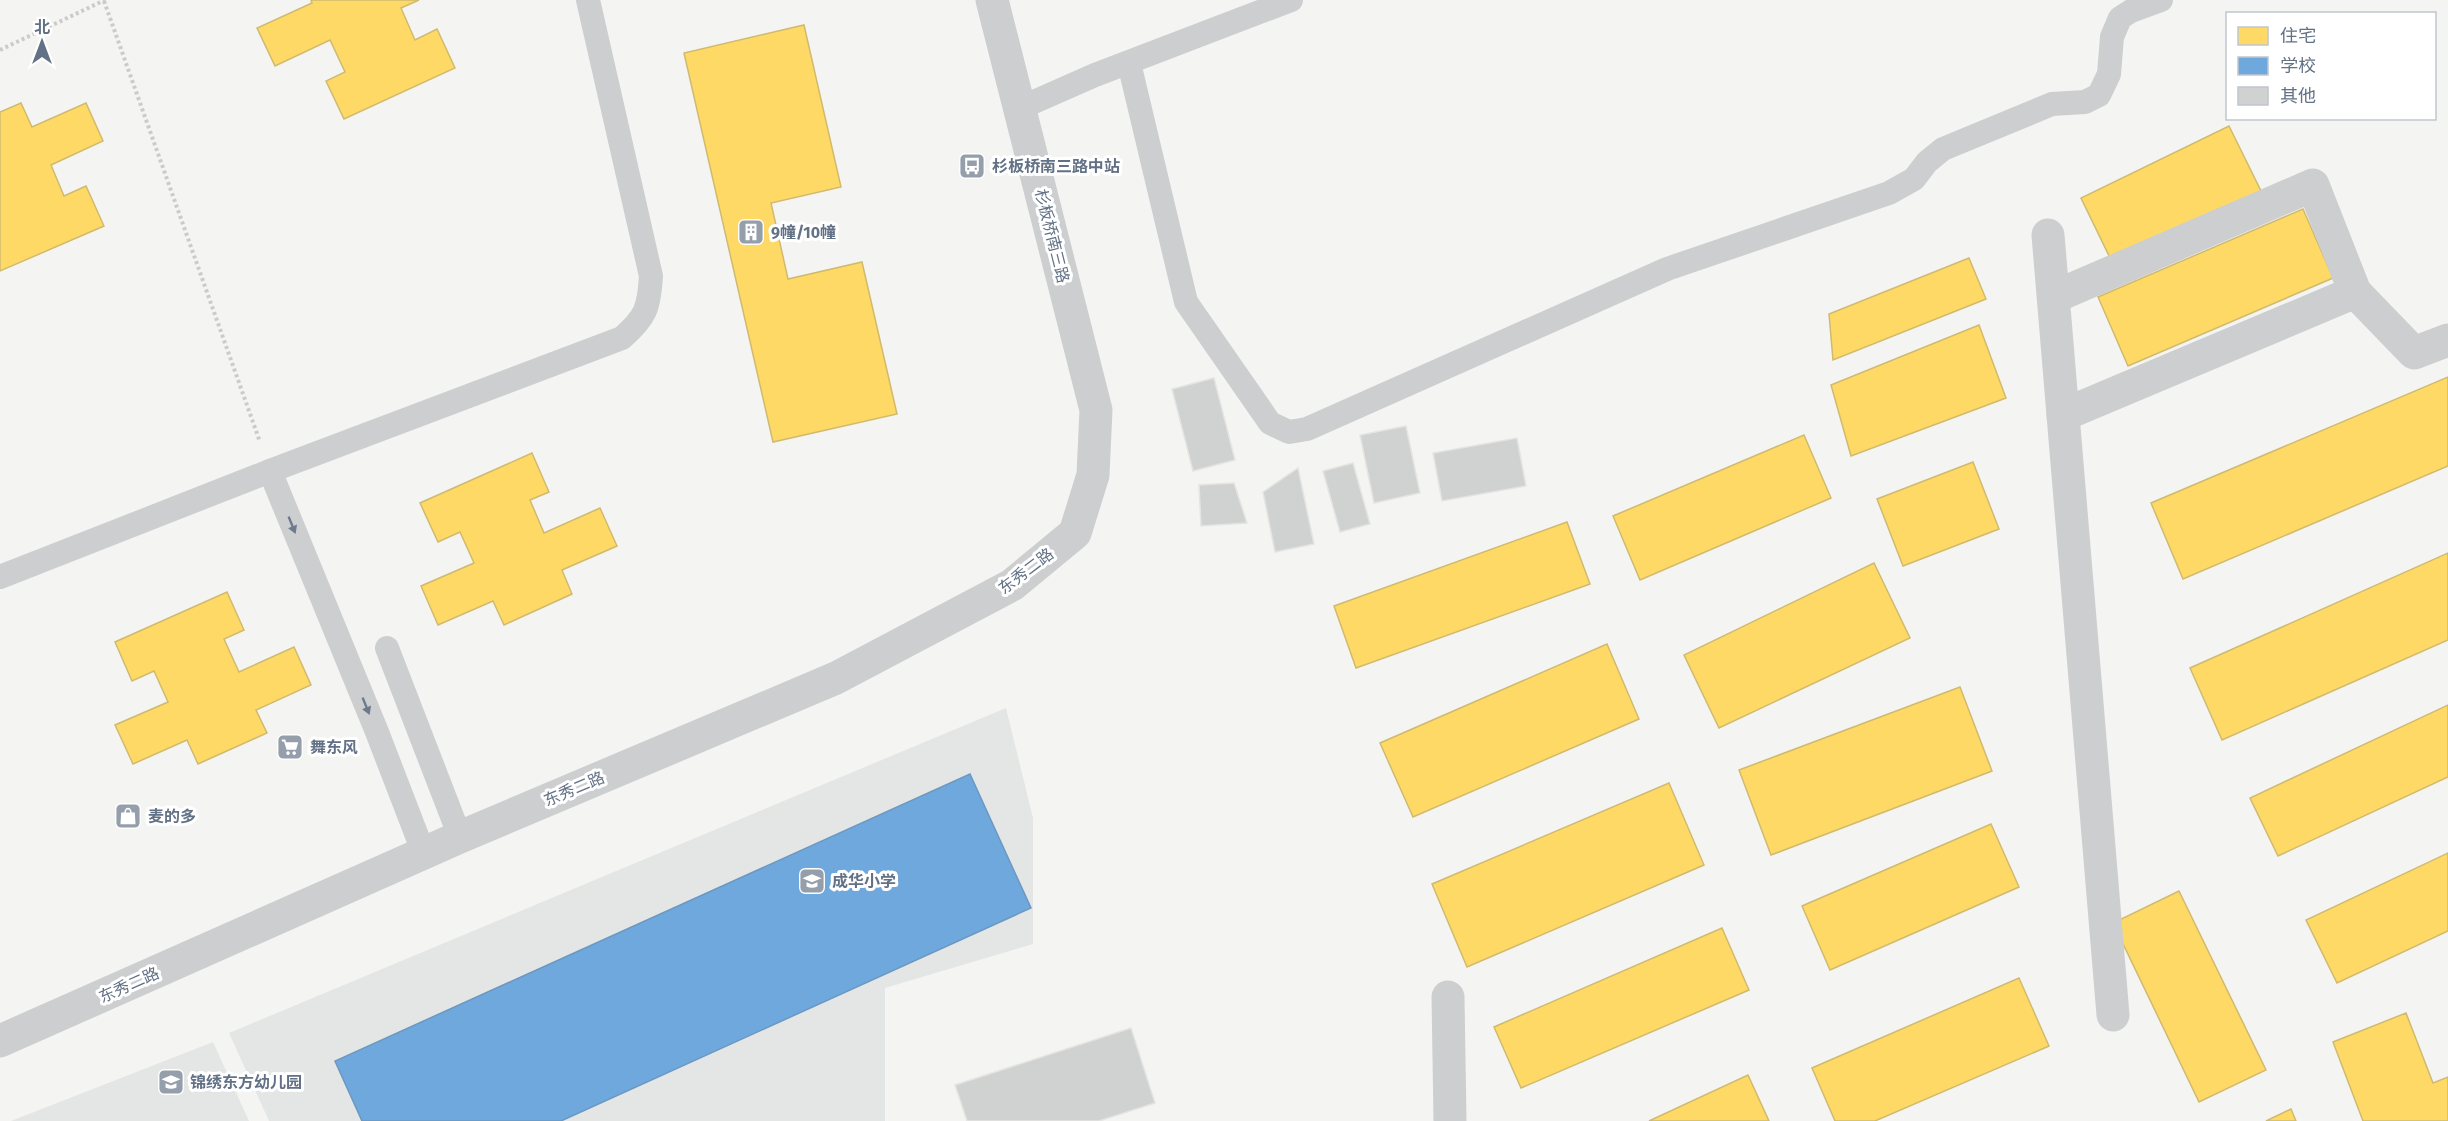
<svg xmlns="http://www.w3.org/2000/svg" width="2448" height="1121" font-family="'Fira Sans','Noto Sans SC',sans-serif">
	<rect width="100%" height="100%" fill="#f4f5f2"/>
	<!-- built -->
	<g fill="#e4e6e5">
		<polygon points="1006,708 1033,818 1033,944 885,988 885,1121 269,1121 229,1033"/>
		<polygon points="213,1042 249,1121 11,1121"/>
	</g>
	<!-- homes -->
	<g fill="#ffd966" stroke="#d0ba6f" stroke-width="1.5">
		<polygon points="311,0 419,0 401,8 415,40 437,29 455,68 344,119 326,81 345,72 330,40 275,66 257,28 312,3"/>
		<polygon points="804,25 841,187 771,203 788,279 862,262 897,414 773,442 684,53"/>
		<polygon points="21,103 32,127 86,103 103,141 51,165 64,196 86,186 104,226 0,271 0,112"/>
		<polygon points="2229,126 2261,191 2112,262 2081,198"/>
		<polygon points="2303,209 2333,278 2128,366 2098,297"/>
		<polygon points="1969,258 1986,299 1833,360 1829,314"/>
		<polygon points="1979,325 2006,398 1851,456 1831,385"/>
		<polygon points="2448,377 2448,466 2183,579 2151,503"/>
		<polygon points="1804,435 1831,498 1640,580 1613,516"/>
		<polygon points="532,453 549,492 530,500 544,533 600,508 617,546 562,570 572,594 504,625 493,601 438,625 421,586 474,563 460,532 438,542 420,503"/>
		<polygon points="1973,462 1999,529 1903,566 1877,499"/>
		<polygon points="1567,522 1590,584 1356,668 1334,606"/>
		<polygon points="2448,553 2448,640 2222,740 2190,668"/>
		<polygon points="1874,563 1910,638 1719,728 1684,655"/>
		<polygon points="227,592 244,630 224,639 239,672 294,647 311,685 256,710 267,733 198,764 187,740 133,764 115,725 168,702 154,671 132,681 115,642"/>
		<polygon points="1607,644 1639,719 1413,817 1380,743"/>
		<polygon points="1960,687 1992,771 1771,855 1739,770"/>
		<polygon points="2448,705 2448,777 2278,856 2250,798"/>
		<polygon points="1669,783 1704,865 1467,967 1432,884"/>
		<polygon points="1991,824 2019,887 1830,970 1802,906"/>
		<polygon points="2448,853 2448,931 2337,983 2306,920"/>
		<polygon points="2179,891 2266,1070 2199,1102 2113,923"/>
		<polygon points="1722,928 1749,990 1521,1088 1494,1027"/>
		<polygon points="2019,978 2049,1046 1875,1121 1835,1121 1812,1068"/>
		<polygon points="2406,1013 2433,1083 2448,1077 2448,1121 2363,1121 2333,1042"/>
		<polygon points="1748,1075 1769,1121 1649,1121"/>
		<polygon points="2291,1109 2296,1121 2266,1121"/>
	</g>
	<!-- schools -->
	<polygon fill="#6fa8dc" stroke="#6b98c2" stroke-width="1.5" points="970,774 1031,908 561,1121 362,1121 335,1061"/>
	<!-- building -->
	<g fill="#d0d2d2" stroke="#e4e4e2" stroke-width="1.5">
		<polygon points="1214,378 1235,460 1193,471 1172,389"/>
		<polygon points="1406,426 1420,493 1374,503 1360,435"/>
		<polygon points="1517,438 1526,486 1442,501 1433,453"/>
		<polygon points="1353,463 1370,524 1340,532 1323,471"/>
		<polygon points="1298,468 1314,544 1275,552 1263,492"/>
		<polygon points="1234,483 1247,523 1201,526 1199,485"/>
		<polygon points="1131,1028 1155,1103 1099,1121 967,1121 955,1085"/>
	</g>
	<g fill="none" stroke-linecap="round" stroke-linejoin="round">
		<!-- path -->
		<g stroke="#cbcbcc" stroke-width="4" stroke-dasharray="3 3" stroke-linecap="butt">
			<polyline points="104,1 260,442"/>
			<polyline points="0,50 105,0"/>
		</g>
		<!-- service -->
		<g stroke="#cdcecf" stroke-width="24">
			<polyline points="1129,63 1186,302 1270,423 1289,432 1307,429 1667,269 1889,193 1914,179 1927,162 1943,149 2052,104 2085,102 2099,95 2109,74 2112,37 2120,18 2131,11 2161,0"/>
			<polyline points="1020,108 1095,75 1291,0"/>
			<polyline points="270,471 377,732 424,854"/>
			<path d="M0,577L270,471L622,338C646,317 649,308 651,276L588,0"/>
			<polyline points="387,648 460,837"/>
		</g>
		<!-- minor -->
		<g stroke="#cdcecf" stroke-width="33">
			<polyline points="2048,235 2113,1015"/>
			<polyline points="2355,292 2414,353 2448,340"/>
			<polyline points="2054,297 2313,185 2355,292 2063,415"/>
			<polyline points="1448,997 1450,1121"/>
		</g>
		<!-- tertiary -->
		<polyline stroke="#cdcecf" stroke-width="33" points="0,1041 460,837 836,678 1012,585 1075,533 1093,475 1096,410 992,0"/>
	</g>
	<!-- one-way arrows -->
	<defs><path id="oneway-solid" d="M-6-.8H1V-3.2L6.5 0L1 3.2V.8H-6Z" transform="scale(1.5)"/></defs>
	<g fill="#6d7a8c">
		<use href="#oneway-solid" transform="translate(292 525) rotate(68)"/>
		<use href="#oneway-solid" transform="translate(366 706) rotate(68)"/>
	</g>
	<!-- icons -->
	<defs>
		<symbol id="bus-square" viewBox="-11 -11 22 22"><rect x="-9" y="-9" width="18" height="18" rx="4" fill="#959fab" stroke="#fff"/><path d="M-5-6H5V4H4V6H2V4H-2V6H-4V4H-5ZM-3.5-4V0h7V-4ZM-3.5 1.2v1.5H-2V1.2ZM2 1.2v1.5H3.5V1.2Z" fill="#fff"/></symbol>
		<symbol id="building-square" viewBox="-11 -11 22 22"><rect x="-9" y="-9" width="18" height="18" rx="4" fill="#959fab" stroke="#fff"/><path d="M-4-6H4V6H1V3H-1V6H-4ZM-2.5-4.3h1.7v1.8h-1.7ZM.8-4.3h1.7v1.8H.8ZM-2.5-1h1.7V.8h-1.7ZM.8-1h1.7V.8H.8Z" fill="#fff"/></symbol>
		<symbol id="supermarket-square" viewBox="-11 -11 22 22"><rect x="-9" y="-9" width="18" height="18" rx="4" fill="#959fab" stroke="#fff"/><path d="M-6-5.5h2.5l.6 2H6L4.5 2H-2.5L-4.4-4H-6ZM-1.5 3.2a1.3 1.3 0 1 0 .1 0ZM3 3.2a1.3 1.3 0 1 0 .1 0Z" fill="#fff"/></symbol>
		<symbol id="shop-square" viewBox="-11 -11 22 22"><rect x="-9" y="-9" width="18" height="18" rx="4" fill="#959fab" stroke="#fff"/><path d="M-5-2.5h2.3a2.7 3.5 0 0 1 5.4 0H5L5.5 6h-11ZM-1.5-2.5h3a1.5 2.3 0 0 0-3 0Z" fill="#fff"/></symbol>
		<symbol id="school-square" viewBox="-11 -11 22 22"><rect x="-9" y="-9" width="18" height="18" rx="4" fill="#959fab" stroke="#fff"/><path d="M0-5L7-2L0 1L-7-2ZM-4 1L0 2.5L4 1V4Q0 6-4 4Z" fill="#fff"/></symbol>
	</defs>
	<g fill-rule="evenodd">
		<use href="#bus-square" x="957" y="151" width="30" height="30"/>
		<use href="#building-square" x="736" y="217" width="30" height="30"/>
		<use href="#supermarket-square" x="275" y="732" width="30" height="30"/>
		<use href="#shop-square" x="113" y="801" width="30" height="30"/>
		<use href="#school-square" x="797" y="866" width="30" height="30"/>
		<use href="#school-square" x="156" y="1067" width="30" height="30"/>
	</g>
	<g text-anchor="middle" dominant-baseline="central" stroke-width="6" stroke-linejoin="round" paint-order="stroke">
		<!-- poi labels -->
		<g font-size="16" font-weight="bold" fill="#627185" stroke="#fff" text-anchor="start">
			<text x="992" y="166">杉板桥南三路中站</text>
			<text x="771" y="232">9幢/10幢</text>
			<text x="310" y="747">舞东风</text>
			<text x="148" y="816">麦的多</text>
			<text x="832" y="881">成华小学</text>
			<text x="190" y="1082">锦绣东方幼儿园</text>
		</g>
		<!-- street labels -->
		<g font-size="16" fill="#627185" stroke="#fff">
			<text transform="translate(1052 236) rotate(76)">杉板桥南三路</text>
			<text transform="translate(1026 571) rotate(-37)">东秀二路</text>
			<text transform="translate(574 789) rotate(-23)">东秀二路</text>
			<text transform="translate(129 985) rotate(-24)">东秀二路</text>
		</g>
	</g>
	<!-- legend -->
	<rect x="2226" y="12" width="210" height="108" fill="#ffffff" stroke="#c0c6ce" stroke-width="1.5"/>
	<rect x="2238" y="27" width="30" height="18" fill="#ffd966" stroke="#c0c6ce" stroke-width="1.5"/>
	<text x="2280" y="42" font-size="18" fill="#627185">住宅</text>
	<rect x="2238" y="57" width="30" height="18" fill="#6fa8dc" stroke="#c0c6ce" stroke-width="1.5"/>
	<text x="2280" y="72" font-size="18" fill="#627185">学校</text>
	<rect x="2238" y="87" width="30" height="18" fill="#d0d2d2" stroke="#c0c6ce" stroke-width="1.5"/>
	<text x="2280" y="102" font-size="18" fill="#627185">其他</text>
	<!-- north arrow -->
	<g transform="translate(42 42)" stroke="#ffffff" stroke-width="4.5" paint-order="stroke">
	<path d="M0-4.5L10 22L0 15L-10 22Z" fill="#627185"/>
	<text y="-9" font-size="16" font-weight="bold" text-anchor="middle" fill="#627185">北</text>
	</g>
</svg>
